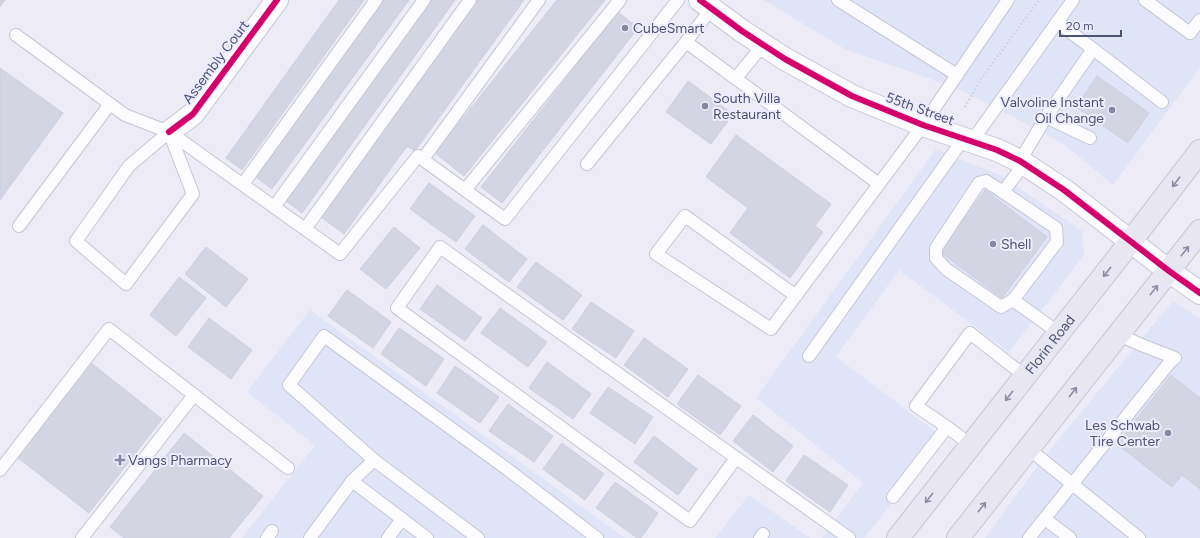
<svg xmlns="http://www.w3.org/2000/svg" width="1200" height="538" font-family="Figtree,sans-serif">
	<rect width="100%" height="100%" fill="#ecebf6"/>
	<!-- commercial -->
	<g fill="#e0e4f7">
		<polygon points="764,0 1200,0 1200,67 1113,185 1065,145 1009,115 956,88 845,49"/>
		<polygon points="936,149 1000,175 1082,231 1084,255 1009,352 899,270 836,357 944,438 864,538 822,538 863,483 756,398"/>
		<polygon points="1173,301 1200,318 1200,538 985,538 1045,456"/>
		<polygon points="310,310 625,538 242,538 315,445 247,392"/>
		<polygon points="749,495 810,538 715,538"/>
	</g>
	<!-- building -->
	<g fill="#d3d5e2" stroke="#ced0df">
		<polygon points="0,0 5,0 0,7"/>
		<polygon points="339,0 364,0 242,170 226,158"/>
		<polygon points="384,0 409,0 272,189 256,177"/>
		<polygon points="430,0 455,0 302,213 286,201"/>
		<polygon points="477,0 524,0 415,151 407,146 344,234 321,217"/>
		<polygon points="557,0 605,0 464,176 435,153"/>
		<polygon points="618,12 638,28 502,203 481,187"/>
		<polygon points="0,68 63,113 0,200"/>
		<polygon points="1097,76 1149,113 1128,143 1076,107"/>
		<polygon points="688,81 733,114 711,144 666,112"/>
		<polygon points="736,135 831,204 815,226 823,232 790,278 730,233 748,208 706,177"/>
		<polygon points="429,183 475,216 456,242 410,209"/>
		<polygon points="985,190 1047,237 1002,298 940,252"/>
		<polygon points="483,225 527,259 509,282 465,249"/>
		<polygon points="394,227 420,248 386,289 360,269"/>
		<polygon points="206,247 248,279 226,307 185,274"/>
		<polygon points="536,262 582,295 563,320 517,287"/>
		<polygon points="179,277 206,298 176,336 150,315"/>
		<polygon points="437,285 482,318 465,341 420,309"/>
		<polygon points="347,290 391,322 373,348 328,316"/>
		<polygon points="591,302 634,331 616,358 572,329"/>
		<polygon points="500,308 547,342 528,367 481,333"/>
		<polygon points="209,318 252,350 231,379 188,347"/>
		<polygon points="399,328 444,359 426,386 381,354"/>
		<polygon points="644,338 688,369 668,397 624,365"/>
		<polygon points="547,362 591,394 573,419 529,388"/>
		<polygon points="91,363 162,419 89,513 17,457"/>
		<polygon points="455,366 499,397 480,423 437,393"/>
		<polygon points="698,375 741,406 720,435 677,404"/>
		<polygon points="1171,375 1200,398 1200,489 1182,475 1172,487 1117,444"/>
		<polygon points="608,387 653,417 635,444 590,413"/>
		<polygon points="508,404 553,436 534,462 489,431"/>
		<polygon points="753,415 793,446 773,472 733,441"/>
		<polygon points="184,433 263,496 229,538 124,538 110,527"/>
		<polygon points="654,436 697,469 678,495 634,462"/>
		<polygon points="562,443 604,474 585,500 543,469"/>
		<polygon points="804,455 848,485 830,512 786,481"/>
		<polygon points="615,482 658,513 641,538 637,538 596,508"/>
	</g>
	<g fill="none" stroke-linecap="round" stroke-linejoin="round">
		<defs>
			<g id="lane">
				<polyline points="838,0 957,75"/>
				<polyline points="1145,0 1190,33 1200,20"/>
				<polyline points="1057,22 1093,49"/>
				<polyline points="16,35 125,115 169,132 129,166 76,241 126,284 193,194 169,132 340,254 418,156 505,219 678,0"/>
				<polyline points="686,42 711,9"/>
				<polyline points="736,78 763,45"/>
				<polyline points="1046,117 1093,49 1162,102"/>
				<polyline points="972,141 1073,0"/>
				<polyline points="423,159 539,0"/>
				<polyline points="1020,161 1046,117 1090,138"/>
				<polyline points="587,164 686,42 879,184"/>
				<polyline points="1024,164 1003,192 1056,228 1057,242 1013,300 1059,333"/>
				<polyline points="243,184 376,0"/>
				<polyline points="465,190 620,0"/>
				<polyline points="1003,192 986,181 979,183 936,248 936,258 946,269 1001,307 1013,300"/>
				<polyline points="274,207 424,0"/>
				<polyline points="19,226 110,104"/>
				<polyline points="305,229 470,0"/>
				<polyline points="796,296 685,216 656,254 771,329 923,125 1008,0"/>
				<polyline points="809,356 964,138"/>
				<polyline points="947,427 971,445"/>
				<polyline points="1029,449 1139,538"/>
				<polyline points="736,458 690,521 397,308 440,247 849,538"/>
				<polyline points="374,460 289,385 324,336 507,469 597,538"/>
				<polyline points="0,470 109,329 288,468"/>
				<polyline points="893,497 947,427 916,406 970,333 1025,376"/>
				<polyline points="1045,519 1070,538"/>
				<polyline points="82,538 194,395"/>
				<polyline points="267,538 272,531"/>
				<polyline points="310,538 352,481"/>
				<polyline points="388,538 402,519"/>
				<polyline points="427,538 352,481 374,460 478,538"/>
				<polyline points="760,538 763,534"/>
				<polyline points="1029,538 1170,362 1175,358 1144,346 1119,335"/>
			</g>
			<polyline id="street" points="169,132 193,114 277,0"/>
			<polyline id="secondary" points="700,0 742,31 785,59 852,96 923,125 997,150 1020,161 1064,190 1169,271 1200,293"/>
			<g id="primary">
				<path id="s1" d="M898,538L1131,241L1200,151"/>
				<polyline points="958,538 1200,231"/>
			</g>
		</defs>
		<!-- lane casing -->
		<use href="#lane" stroke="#c6c7d5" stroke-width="14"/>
		<!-- street casing -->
		<use href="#street" stroke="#c6c7d5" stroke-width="24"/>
		<!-- secondary casing -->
		<use href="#secondary" stroke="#c8c8d7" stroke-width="24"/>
		<!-- primary casing -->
		<use href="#primary" stroke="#c6c8d5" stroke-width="24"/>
		<!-- path -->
		<polyline stroke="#cbccd7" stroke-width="2.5" stroke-dasharray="1 3" stroke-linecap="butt" points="965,107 981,79 1039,0"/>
		<!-- lane -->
		<use href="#lane" stroke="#fcfcfe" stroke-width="12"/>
		<!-- street -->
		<use href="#street" stroke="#fcfcfe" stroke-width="22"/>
		<!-- secondary -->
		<use href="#secondary" stroke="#fcfcfe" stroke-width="22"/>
		<!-- primary -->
		<use href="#primary" stroke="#e7e6f1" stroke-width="22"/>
		<defs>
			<g id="cycleway">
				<polyline points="700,0 742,31 785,59 852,96 923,125 997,150 1020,161 1064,190 1169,271 1200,293"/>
				<polyline points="169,132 193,114 277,0"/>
			</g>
		</defs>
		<!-- cycleway casing -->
		<use href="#cycleway" stroke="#eeecfe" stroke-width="8"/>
		<!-- cycleway -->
		<use href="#cycleway" stroke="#d6006c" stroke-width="6"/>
	</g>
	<!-- one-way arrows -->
	<defs><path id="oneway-shaft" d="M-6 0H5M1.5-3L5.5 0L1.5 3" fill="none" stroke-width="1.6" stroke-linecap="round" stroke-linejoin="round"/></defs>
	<g stroke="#8a8ea5">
		<use href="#oneway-shaft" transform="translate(1176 182) rotate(127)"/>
		<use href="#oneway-shaft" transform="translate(1185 251) rotate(-52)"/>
		<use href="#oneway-shaft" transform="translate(1107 272) rotate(128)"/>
		<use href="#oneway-shaft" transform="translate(1154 290) rotate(-51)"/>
		<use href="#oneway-shaft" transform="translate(1073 392) rotate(-52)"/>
		<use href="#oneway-shaft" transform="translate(1009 396) rotate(128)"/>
		<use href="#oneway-shaft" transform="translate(929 498) rotate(128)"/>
		<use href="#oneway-shaft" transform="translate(982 507) rotate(-52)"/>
	</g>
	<!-- markers -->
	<g fill="#8488a1" stroke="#eeecfe" stroke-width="1.5">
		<circle cx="625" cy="28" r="4"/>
		<circle cx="705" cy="106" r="4"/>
		<circle cx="1112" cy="110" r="4"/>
		<circle cx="993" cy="244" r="4"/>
		<circle cx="1168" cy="433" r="4"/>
		<path d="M118 454h4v4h4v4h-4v4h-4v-4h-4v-4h4z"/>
	</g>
	<g text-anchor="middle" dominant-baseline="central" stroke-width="4" stroke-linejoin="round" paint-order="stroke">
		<!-- poi labels -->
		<g font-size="14" fill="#4c5373" stroke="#eeecfe" text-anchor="start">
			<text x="633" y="28">CubeSmart</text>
			<text x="713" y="98">South Villa<tspan x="713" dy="16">Restaurant</tspan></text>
			<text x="1104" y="102" text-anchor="end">Valvoline Instant<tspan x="1104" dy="16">Oil Change</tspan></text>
			<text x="1001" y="244">Shell</text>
			<text x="1160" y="425" text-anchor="end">Les Schwab<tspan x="1160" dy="16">Tire Center</tspan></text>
			<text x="128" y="460">Vangs Pharmacy</text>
		</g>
		<!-- street labels -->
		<g font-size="14" fill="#4c5373" stroke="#eeecfe">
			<text transform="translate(216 62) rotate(-53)">Assembly Court</text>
			<text transform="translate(920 109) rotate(20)">55th Street</text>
			<text stroke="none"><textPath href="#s1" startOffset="246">Florin Road</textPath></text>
		</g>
	</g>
	<!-- scale -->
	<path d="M1060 30v6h61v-6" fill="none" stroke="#4c5373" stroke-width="2"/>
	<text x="1066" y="30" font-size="12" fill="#4c5373" stroke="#eeecfe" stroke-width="3" paint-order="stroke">20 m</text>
</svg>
